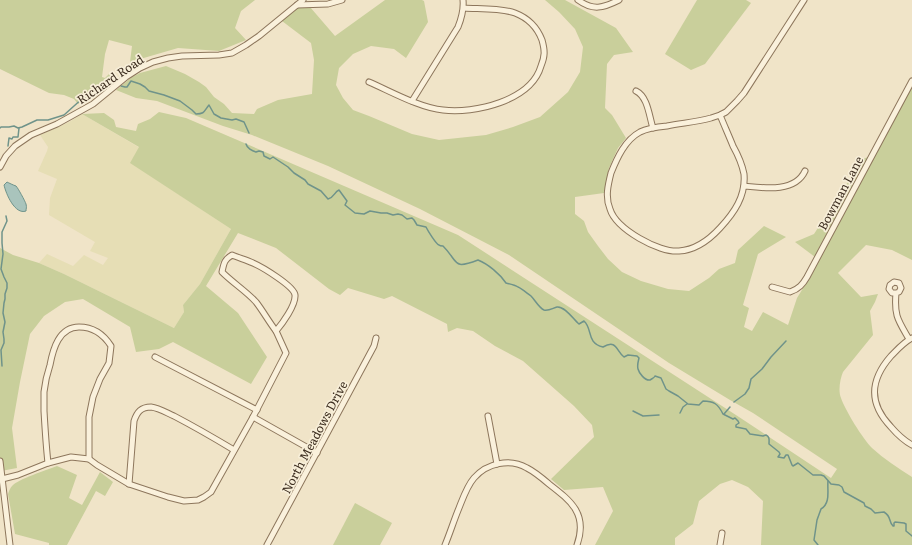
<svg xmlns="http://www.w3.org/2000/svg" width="912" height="545" font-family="Literata,serif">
	<rect width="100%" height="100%" fill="#f0e4c8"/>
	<!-- farmland -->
	<polygon fill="#e6deb5" points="82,114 140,148 131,163 231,229 200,284 183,305 184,312 174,328 64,274 39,263 47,254 73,266 84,255 103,265 108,258 90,251 95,242 49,215 50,198 57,179 38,171 47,151 48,147 40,135 69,122"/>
	<!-- green -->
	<g fill="#c9cf9b">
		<polygon points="0,0 255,0 241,11 235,28 246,40 219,51 178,48 130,62 132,46 109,40 105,54 102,77 105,78 109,74 113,76 116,80 107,89 96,94 78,104 74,99 64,95 49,93 0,69"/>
		<path d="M385,0H422L424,1L428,22L406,58L394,49L371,46L353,54L339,68L336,85L343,98L353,110L369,116L412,134L439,140L486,135L513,127L540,117L568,92L580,72L583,47L575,29L559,12L545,0H565L616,28L633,52L614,55L607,64L605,108L612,115L626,138L618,148L609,168L604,193L575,197V214L584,221L588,232L598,246L608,259L622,272L641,281L668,289L689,291L709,278L719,269L735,263L738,250L764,226L786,237L758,254L743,305L749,308L744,327L752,331L763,312L788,325L797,298L813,272L815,257L795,242L814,234L863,159L868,157H873L912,85V260L892,250L866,245L838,273L861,297L878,294L875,302L870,311L873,335L843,372C840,379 838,391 841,398C845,410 863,439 872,448C884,459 898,468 912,477V545H761L763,501L748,487L732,480L720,484L699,501L693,524L675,538V545H595L613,511L603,487L564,490L551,479L594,437L592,425L574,406L523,361L495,346L473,331L457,328L448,332L447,324L392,296L384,299L348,288L340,295L329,289L276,248L238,233L206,286L238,313L267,357L251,384L173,342L159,349L136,352L130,327L83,299L65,302L44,316L30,334L20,382L12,428L17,468L1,471L0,469V248L13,255L39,263L64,274L174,328L184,312L183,305L200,284L231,229L130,163L139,147L82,114L104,113L114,120L116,127L136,131L138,124L150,119L159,112L186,118L458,235L739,417L831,478L837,469L753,413L730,400L669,363L509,255L420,209L328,166L252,135L223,126L157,101L136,98L116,90L132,77L140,73L166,66L185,74L199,82L206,87L214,97L224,104L232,113L254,114L257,109L278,100L312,94L314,60L311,43L282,21L297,8L310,7L335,36Z"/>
		<polygon points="697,0 746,0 751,3 705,64 691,70 665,54"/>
		<path d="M57,466L77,475L69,498L82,505L100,472L113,482L105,496L96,491L67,545H49V543L15,534L8,494C9,491 10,488 12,486C18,479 47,470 57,466Z"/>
		<polygon points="355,503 392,523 380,545 333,545"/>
	</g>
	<!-- water -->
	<path fill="#a9c4bc" stroke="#6f938a" d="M7,182C9,183 13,185 16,186C18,188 25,201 26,204C27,208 26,208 26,211C15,215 6,194 4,185Z"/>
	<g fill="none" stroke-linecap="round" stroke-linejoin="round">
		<!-- stream -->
		<g stroke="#6f938a" stroke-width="1.5">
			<path d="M121,86L125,87H127L131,81L140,84L145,87L149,91L164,95L180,101L192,110L196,114C205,114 204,111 209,105L214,114L221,118L232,120L236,119L244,122L249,133"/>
			<polyline points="0,128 1,127 9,127 14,126 18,128 22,127 37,120 48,120 64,115 84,97 104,84 113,83"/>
			<path d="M246,144C247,148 252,151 256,152L259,151L263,152L264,156L270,159L273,157L288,167L294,173L305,180L308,184L321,191L328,199C335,197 334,192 339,190L347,201L345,205L355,213L364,214L370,211L381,213H387L393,215L398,214L402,215L407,219L412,218L414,220L417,225L426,227C428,231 436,244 439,245C440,246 442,246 443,246C459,262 452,270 478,260C488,264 500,274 506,283C510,284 515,285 518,287C521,288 528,294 531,296C535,300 539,308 544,310C549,311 553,308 557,307C565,306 574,320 579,324L584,321C593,329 586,343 603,347C617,339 616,351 624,357L628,355L637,356L639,358C638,362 637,365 638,369C639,373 645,381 650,380C650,380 655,377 655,376L661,378L666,389L669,391L678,396L688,404L699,405L703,401C714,401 718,404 723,414L733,419L735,418L738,421L739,423L736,425V427L746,429L750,434L763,436L766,435C770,437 769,440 769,444L779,452L780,454L778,457L784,458L786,455H788L792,465L793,466L798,463L813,475H821L824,476L831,484L839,485L842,487L844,492L864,503L865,506L871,509L875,513L884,512C892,517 888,521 893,526H894V523L895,522L904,523L906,524V531L912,536"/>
			<polyline points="8,146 9,138 12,139 13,137 18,137 19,128"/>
			<polyline points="2,366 1,350 4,343 4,339 3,332 5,322 3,313 4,303 5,299 5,294 7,288 7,283 4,277 1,269 3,254 2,243 2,232 7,221 6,216"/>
			<polyline points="734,402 745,394 749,388 751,379 762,369 771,357 786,341"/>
			<polyline points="633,411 643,416 659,415"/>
			<polyline points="680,413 683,407 687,404"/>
			<polyline points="724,414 730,407"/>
			<path d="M818,545L814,540L817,520L821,509C831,503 827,490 828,481"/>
		</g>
		<defs>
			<g id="minor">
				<path d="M578,0C593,11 603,8 619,0"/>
				<polyline points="297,5 328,4 342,0"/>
				<path d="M369,82C390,91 420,108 443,110C474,114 531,101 541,66C545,56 545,51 542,40C537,27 528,18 515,13C502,8 479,9 464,8"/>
				<path d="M636,91C648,97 649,116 653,128"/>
				<path d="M412,101L458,27C462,17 464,10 463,0"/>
				<path d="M720,115C724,125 729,136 733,146C738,155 742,164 744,174C746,196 734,213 720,228C709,240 696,250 679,251C659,253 616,229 610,209C605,197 608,185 611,173C617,158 625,140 640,132C648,128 657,127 667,126C682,123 697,122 711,118L720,115L726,112L737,101L744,93L804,0"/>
				<polyline points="0,167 6,156 15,146 31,135 57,124 93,104 126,77 140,68 153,62 168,58 182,56 219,55 232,53 246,45 259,36 303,0"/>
				<path d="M744,186C763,188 795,193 805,171"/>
				<path d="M232,255C239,258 247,260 253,263C262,267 294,286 295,295C296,305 282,324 276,331C269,322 263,311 256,302C246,291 233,283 222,272C224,263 224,260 232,255Z"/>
				<path d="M772,287L790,292C799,289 803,284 807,277L912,81"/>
				<path d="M896,293H892L889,289L890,285L894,282L899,283L901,288L899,292L896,293C894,316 898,320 909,339"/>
				<path d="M912,338C904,342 898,349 891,356C870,380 868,403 891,427C897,434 903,440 912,445"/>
				<polyline points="155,357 257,410"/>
				<polyline points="488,416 497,464"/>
				<polyline points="253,417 317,453"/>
				<polyline points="0,461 10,545"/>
				<path d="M48,463C46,445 45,428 44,411C44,404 44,398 44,392C45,383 47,374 50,365C53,349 59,327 79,327C93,327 104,335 111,346L109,363L100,379L93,397L89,417V459"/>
				<polyline points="0,478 2,479 18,475 48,463 71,457 89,459 97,465 129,484 168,497 184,501 198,500 204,497 211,492 253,417 286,353 276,331"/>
				<path d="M129,484L134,421C137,412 141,407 151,407C159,408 167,413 174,416C195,427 214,438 234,450"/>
				<polyline points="267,545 374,346 376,338"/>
				<path d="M445,545C450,533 454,520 459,508C463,498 467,486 474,478C487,463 510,458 527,468C535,472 542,478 549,484C571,501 588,514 577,545"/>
				<polyline points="720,545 722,533"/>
			</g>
		</defs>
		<!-- minor casing -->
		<use href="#minor" stroke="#8d765c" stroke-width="7"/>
		<!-- minor -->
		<use href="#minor" stroke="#faf1dc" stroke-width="5"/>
	</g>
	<g text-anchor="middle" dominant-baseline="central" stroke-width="3.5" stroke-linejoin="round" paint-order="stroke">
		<!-- street labels -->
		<g font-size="12" fill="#3d2e20" stroke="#f7eed8">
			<text transform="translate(110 79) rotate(-34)">Richard Road</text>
			<text transform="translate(840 193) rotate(-62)">Bowman Lane</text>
			<text transform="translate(314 437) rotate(-62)">North Meadows Drive</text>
		</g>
	</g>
</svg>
